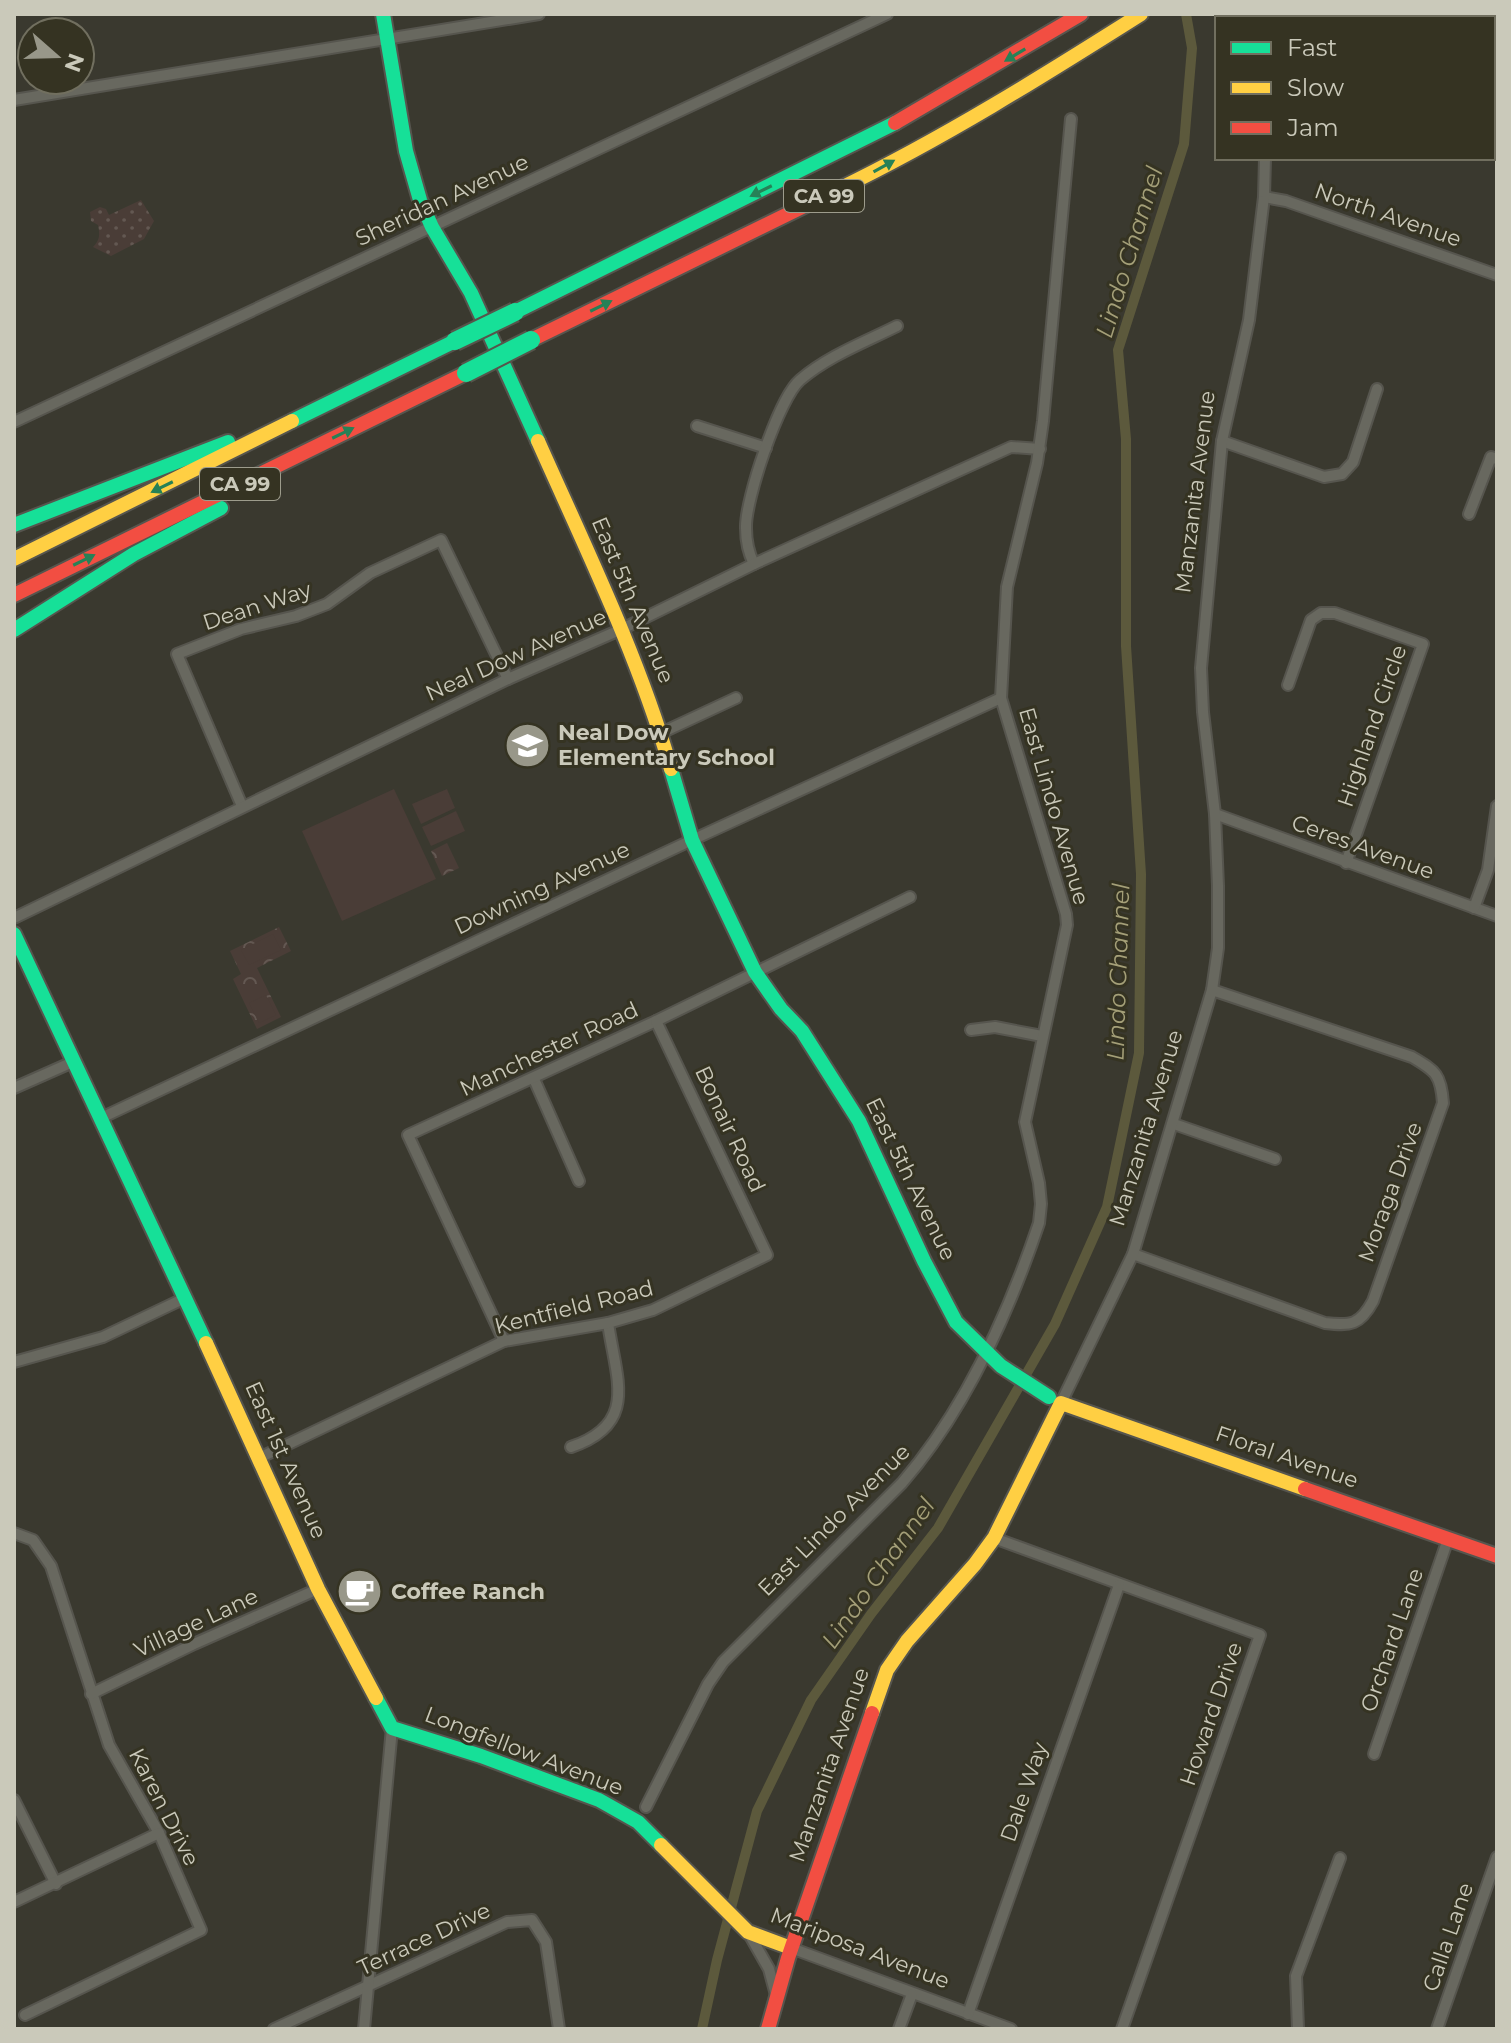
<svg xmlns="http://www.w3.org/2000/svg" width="1511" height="2043" font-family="Montserrat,sans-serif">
	<defs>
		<pattern id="grass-dots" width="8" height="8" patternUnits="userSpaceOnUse" patternTransform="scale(2)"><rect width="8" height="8" fill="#4a3d37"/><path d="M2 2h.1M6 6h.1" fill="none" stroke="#635852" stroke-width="1.8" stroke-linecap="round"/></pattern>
		<pattern id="park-crowns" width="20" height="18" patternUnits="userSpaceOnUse" patternTransform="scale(2)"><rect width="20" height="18" fill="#4a3d37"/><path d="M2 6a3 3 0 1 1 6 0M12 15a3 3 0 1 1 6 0" fill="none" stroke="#635852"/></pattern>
	</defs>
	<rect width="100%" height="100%" fill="#3a392f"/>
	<!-- grass -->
	<path fill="url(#grass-dots)" d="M141,200L154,221L144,239L111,256L93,247C100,240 100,235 98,225L91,221L90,212L100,207L106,209L109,215Z"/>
	<!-- park -->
	<g fill="url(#park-crowns)">
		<polygon points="447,843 459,868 442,876 431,851"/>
		<polygon points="279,927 291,951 257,968 281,1017 257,1029 233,979 241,974 230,951"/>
	</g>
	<!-- pitch -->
	<g fill="#4a3d37">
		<polygon points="394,789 436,879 342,921 302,831"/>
		<polygon points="447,789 455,808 421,824 412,804"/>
		<polygon points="456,811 465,831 431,846 422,827"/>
		<polygon points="273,934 281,950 249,965 241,950"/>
		<polygon points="266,995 276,1015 259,1023 249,1003"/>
	</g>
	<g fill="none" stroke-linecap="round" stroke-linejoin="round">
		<!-- canal -->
		<polyline stroke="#5c593c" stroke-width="10" points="702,2029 717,1960 757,1811 811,1700 871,1614 938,1528 1055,1324 1107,1207 1139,1053 1141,874 1126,646 1126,439 1118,350 1184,144 1192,48 1186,14"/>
		<defs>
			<g id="street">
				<polyline points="1271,18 1272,14"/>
				<polyline points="1418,18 1419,14"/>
				<polyline points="14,100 539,14"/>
				<polyline points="1264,197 1286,201 1497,275"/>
				<polyline points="14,422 887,14"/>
				<polyline points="697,426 766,448"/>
				<polyline points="1222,441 1324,477 1342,474 1353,462 1377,389"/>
				<polyline points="1469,514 1491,457 1497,459"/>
				<path d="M754,564C748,552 746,541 746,528C745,500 779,398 800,380C828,356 865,342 897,326"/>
				<polyline points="1288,685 1311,620 1321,613 1335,613 1423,644 1346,863"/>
				<polyline points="661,733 736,698"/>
				<polyline points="242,806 177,654 241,629 296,616 327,604 370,573 441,540 508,679"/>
				<polyline points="1215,814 1497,916"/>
				<polyline points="1474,908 1488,870 1497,806"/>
				<polyline points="14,918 508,679 622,629 754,564 1011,447 1040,449"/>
				<polyline points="971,1030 995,1027 1042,1036"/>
				<polyline points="534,1079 579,1181"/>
				<polyline points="14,1088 75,1061"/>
				<polyline points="101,1118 692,840 1001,698"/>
				<polyline points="1174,1124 1275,1159"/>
				<path d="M1133,1254L1325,1323C1351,1326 1360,1325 1373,1301L1443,1103C1441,1075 1436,1071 1412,1057L1212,990"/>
				<polyline points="504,1341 408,1135 656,1021 910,897"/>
				<polyline points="14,1362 103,1337 185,1298"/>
				<polyline points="1058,1401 1061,1403 1133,1254 1212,990 1218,948 1218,886 1215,814 1203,712 1201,668 1222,441 1249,320 1264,197 1265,158"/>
				<path d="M571,1447C639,1424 616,1379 608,1323"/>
				<polyline points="259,1458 504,1341 608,1323 653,1310 767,1255 656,1021"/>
				<polyline points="14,1533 33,1540 51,1566 109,1745 159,1833 201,1930 25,2015"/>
				<polyline points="994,1538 1260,1635 1122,2029"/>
				<polyline points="91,1694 194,1644 318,1589"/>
				<polyline points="1374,1754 1448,1539"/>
				<polyline points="14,1800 56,1884"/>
				<path d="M646,1807L708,1684L723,1662L902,1483C966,1409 1008,1315 1039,1223L1041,1204L1039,1183L1025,1122L1067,925L1066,914L1001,698L1007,587L1037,463L1043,421L1071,119"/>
				<polyline points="14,1902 159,1833"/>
				<polyline points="748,1932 769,1969 776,1995"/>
				<polyline points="791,1948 1011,2029"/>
				<polyline points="968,2014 1119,1585"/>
				<polyline points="274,2029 507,1922 532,1920 546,1942 559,2029"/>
				<polyline points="364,2029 392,1728"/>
				<polyline points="899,2029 912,1994"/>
				<polyline points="1298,2029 1296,1976 1340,1858"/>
				<polyline points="1437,2029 1497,1857"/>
			</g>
			<g id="fast">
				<polyline points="383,14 406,151 420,200 432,227 471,293 538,441"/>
				<polyline points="515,312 895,123"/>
				<polyline points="292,421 455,341"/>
				<polyline points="14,525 228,442"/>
				<polyline points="14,630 134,554 221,508"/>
				<polyline points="671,769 692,840 755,972 781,1009 802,1031 859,1121 924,1261 956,1322 1001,1366 1049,1397"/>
				<polyline points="14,934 206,1343"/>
				<polyline points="376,1698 392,1728 481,1756 599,1800 638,1822 661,1845"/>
			</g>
			<g id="slow">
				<path d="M839,189C944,138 1043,76 1141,14"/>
				<path d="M538,441C586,549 638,655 671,769"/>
				<polyline points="14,559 292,421"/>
				<polyline points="206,1343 318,1589 376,1698"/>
				<polyline points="872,1713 887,1670 907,1641 975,1564 994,1538 1061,1403 1305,1489"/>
				<polyline points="661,1845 748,1932 791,1948"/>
			</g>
			<g id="jam">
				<polyline points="895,123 1081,14"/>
				<polyline points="531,340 839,189"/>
				<polyline points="14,595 466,373"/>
				<polyline points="1305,1489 1497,1556"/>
				<polyline points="768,2029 788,1958 872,1713"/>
			</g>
		</defs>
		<!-- street casing -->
		<use href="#street" stroke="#56554e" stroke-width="14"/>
		<!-- fast casing -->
		<use href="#fast" stroke="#56554e" stroke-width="18"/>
		<!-- slow casing -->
		<use href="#slow" stroke="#56554e" stroke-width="18"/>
		<!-- jam casing -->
		<use href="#jam" stroke="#56554e" stroke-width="18"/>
		<!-- street -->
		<use href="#street" stroke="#68685f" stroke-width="10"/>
		<!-- fast -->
		<use href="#fast" stroke="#16e098" stroke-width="14"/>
		<!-- slow -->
		<use href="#slow" stroke="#ffcf43" stroke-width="14"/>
		<!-- jam -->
		<use href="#jam" stroke="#f24e42" stroke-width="14"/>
		<defs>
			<g id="fast-bridge">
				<polyline points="455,341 515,312"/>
				<polyline points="466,373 531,340"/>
			</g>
		</defs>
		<!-- fast-bridge casing -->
		<use href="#fast-bridge" stroke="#56554b" stroke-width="22" stroke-linecap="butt"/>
		<!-- fast-bridge -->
		<use href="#fast-bridge" stroke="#16e098" stroke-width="18"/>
	</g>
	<!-- one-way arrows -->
	<defs><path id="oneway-solid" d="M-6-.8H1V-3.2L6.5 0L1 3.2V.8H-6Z" transform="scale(2)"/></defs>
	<g fill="#278157">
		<use href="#oneway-solid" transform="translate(1015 55) rotate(149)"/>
		<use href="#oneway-solid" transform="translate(884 166) rotate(-29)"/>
		<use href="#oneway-solid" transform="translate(761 191) rotate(154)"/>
		<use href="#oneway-solid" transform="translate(601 306) rotate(-26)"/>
		<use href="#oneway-solid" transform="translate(343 433) rotate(-26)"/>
		<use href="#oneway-solid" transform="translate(162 487) rotate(154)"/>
		<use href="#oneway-solid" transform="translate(84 560) rotate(-26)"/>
	</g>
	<!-- icons -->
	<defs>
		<symbol id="school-disc" viewBox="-11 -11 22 22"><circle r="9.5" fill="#989789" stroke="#353322"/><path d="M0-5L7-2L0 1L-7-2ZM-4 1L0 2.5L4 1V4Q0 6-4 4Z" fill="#fff"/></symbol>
		<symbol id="cafe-disc" viewBox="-11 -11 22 22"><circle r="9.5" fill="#989789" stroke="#353322"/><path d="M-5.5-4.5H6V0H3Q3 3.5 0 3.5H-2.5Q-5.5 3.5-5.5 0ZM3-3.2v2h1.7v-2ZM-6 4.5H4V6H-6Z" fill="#fff"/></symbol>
	</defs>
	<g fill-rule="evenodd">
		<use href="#school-disc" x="502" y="720" width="51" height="51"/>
		<use href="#cafe-disc" x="334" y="1566" width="51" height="51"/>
	</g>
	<g text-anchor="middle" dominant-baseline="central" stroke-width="6" stroke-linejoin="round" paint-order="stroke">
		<!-- shield labels -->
		<g fill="#353322" stroke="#9d9c8c" stroke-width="2">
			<rect x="784" y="180" width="80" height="32" rx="6"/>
			<rect x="200" y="468" width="80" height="32" rx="6"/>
		</g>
		<g font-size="20" font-weight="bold" fill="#cac9ba">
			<text x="824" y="196">CA 99</text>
			<text x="240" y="484">CA 99</text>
		</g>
		<!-- street labels -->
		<g font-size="22" fill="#cac9ba" stroke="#353322">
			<text transform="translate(442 200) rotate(-25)">Sheridan Avenue</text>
			<text transform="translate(1388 215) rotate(19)">North Avenue</text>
			<text transform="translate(1195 492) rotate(-83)">Manzanita Avenue</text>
			<text transform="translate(633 600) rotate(67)">East 5th Avenue</text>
			<text transform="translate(257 606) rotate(-18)">Dean Way</text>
			<text transform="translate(516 655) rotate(-24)">Neal Dow Avenue</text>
			<text transform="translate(1372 726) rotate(-71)">Highland Circle</text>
			<text transform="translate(1054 806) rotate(74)">East Lindo Avenue</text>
			<text transform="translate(1363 847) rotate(20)">Ceres Avenue</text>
			<text transform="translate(542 888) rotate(-25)">Downing Avenue</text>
			<text transform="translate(549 1049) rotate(-25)">Manchester Road</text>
			<text transform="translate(1146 1128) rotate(-73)">Manzanita Avenue</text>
			<text transform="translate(730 1129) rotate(65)">Bonair Road</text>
			<text transform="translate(911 1179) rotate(64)">East 5th Avenue</text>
			<text transform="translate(1390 1192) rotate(-70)">Moraga Drive</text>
			<text transform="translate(574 1307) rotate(-14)">Kentfield Road</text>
			<text transform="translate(1287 1457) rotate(19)">Floral Avenue</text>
			<text transform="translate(286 1460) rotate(66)">East 1st Avenue</text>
			<text transform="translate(834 1520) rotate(-45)">East Lindo Avenue</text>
			<text transform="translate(196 1623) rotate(-25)">Village Lane</text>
			<text transform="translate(1392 1640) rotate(-71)">Orchard Lane</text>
			<text transform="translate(1211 1714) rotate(-71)">Howard Drive</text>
			<text transform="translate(524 1751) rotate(21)">Longfellow Avenue</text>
			<text transform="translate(829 1765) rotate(-71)">Manzanita Avenue</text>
			<text transform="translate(1024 1792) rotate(-71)">Dale Way</text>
			<text transform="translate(164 1807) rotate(63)">Karen Drive</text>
			<text transform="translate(1448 1937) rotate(-71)">Calla Lane</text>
			<text transform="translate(424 1939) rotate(-25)">Terrace Drive</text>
			<text transform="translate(860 1948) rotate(21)">Mariposa Avenue</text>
		</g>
		<!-- poi labels -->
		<g font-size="22" font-weight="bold" fill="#cac9ba" stroke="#353322" text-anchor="start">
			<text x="558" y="732">Neal Dow<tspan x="558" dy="25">Elementary School</tspan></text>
			<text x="391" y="1591">Coffee Ranch</text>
		</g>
		<!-- water labels -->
		<g font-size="24" font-style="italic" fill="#a49f78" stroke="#353322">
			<text transform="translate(1129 252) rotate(-73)">Lindo Channel</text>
			<text transform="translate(1118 972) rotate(-88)">Lindo Channel</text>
			<text transform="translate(878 1573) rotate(-55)">Lindo Channel</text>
		</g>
	</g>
	<!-- border -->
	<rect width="1511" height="2043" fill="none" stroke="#cac9ba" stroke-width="32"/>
	<!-- legend -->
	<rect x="1215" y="16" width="280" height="144" fill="#353322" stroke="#716f5f" stroke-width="2"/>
	<rect x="1231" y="42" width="40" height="12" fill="#16e098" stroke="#716f5f" stroke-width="2"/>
	<text x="1287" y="56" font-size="24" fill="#cac9ba">Fast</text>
	<rect x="1231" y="82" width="40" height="12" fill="#ffcf43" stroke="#716f5f" stroke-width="2"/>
	<text x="1287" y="96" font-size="24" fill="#cac9ba">Slow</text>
	<rect x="1231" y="122" width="40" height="12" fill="#f24e42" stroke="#716f5f" stroke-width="2"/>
	<text x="1287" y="136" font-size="24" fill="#cac9ba">Jam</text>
	<!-- north arrow -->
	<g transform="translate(56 56) rotate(110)"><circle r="38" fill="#353322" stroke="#716f5f" stroke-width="2"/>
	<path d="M0-6L14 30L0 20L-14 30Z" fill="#989789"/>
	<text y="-12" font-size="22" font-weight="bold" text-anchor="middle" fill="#cac9ba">N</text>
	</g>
</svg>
